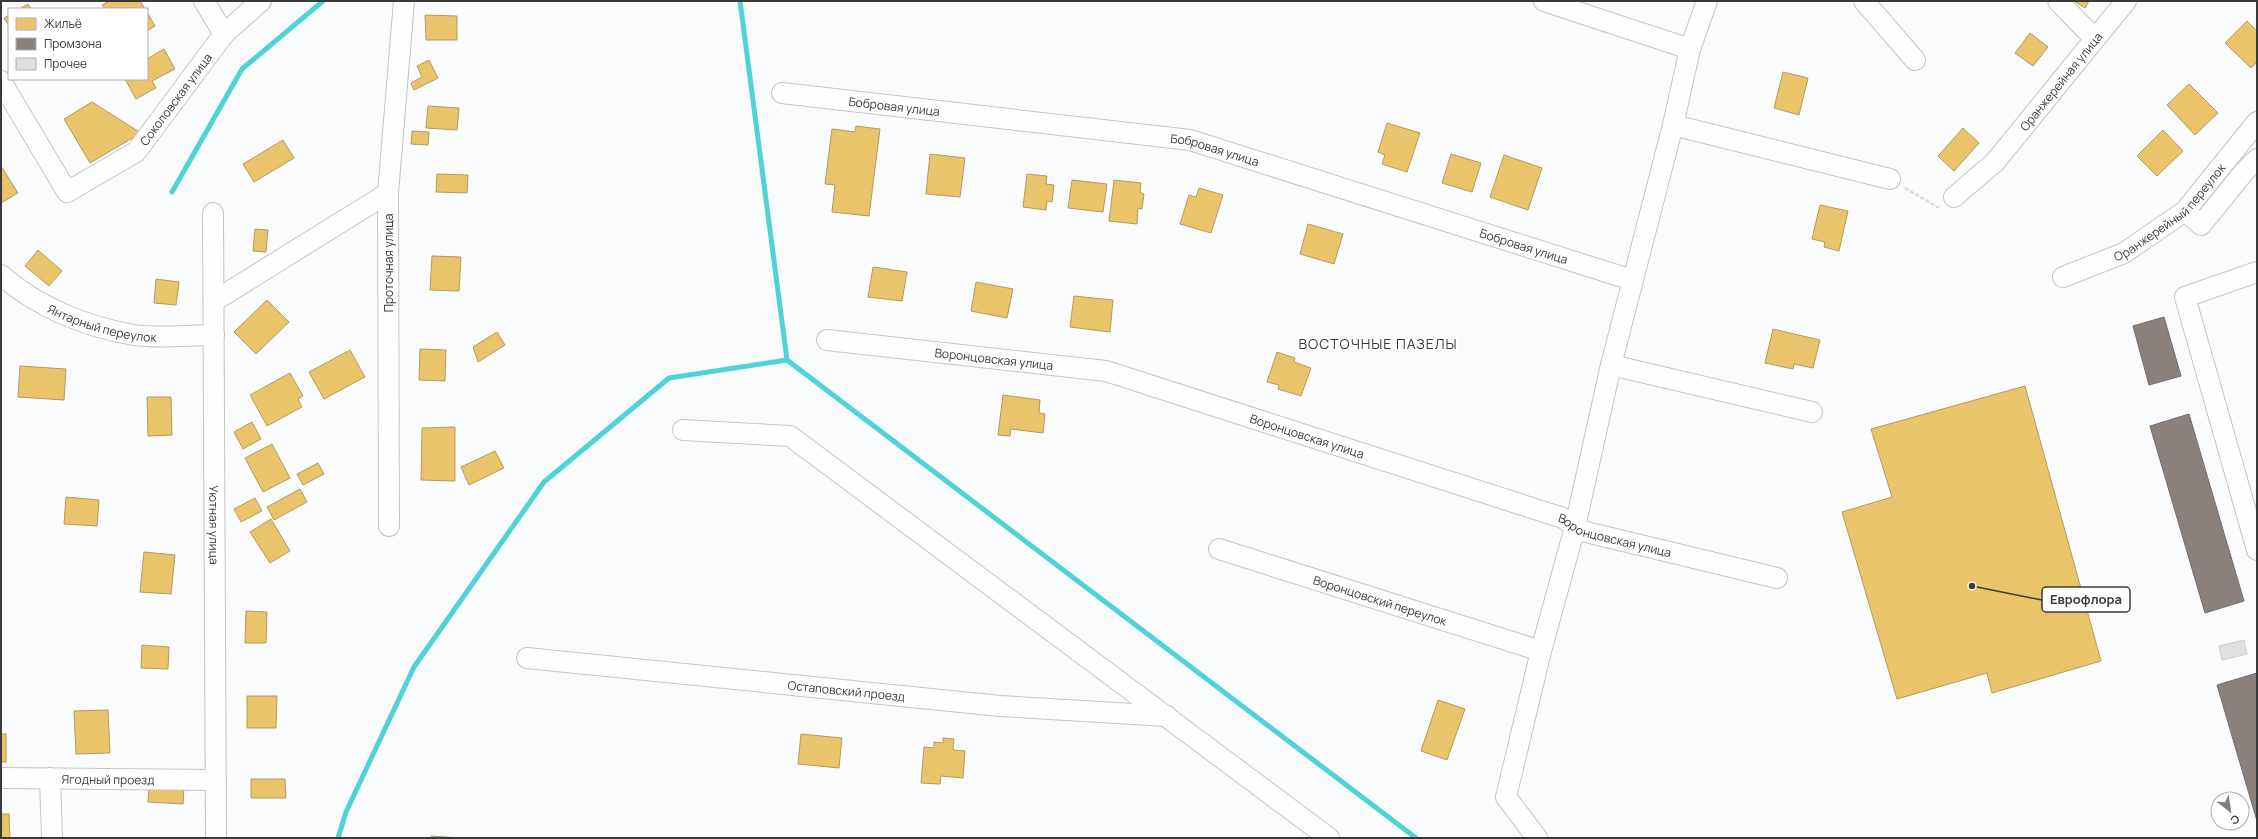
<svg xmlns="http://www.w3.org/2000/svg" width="2258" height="839" font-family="Manrope,sans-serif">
	<rect width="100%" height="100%" fill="#fafbfc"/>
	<!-- homes -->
	<g fill="#e9c46a" stroke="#b49b5c">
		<polygon points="109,1 140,1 145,9 105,9 102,5"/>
		<polygon points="2074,1 2089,1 2085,8"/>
		<polygon points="28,4 31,9 19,9"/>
		<polygon points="147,12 155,26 147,31"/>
		<polygon points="9,15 9,26 4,18"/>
		<polygon points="425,15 457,16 457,40 426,40"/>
		<polygon points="2247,21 2257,31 2257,62 2251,68 2225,43"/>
		<polygon points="2030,33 2048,47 2033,66 2015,53"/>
		<polygon points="164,49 175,69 152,81 156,88 136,99 125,79 147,79 147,59"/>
		<polygon points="429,60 438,78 414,90 411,83 422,77 417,66"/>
		<polygon points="1783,72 1808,78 1799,115 1774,108"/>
		<polygon points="2189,84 2218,113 2195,135 2167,105"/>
		<polygon points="92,102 141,133 90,163 64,119"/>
		<polygon points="428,106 459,108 457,130 426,128"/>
		<polygon points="1387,123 1420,133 1407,172 1382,164 1385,155 1378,152"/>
		<polygon points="856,126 880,129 869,216 832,212 835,185 825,184 832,129 855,132"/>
		<polygon points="1963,128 1979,143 1954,171 1938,156"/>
		<polygon points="2163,130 2183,151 2157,176 2137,156"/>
		<polygon points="412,131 429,132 428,145 411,144"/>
		<polygon points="283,140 294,158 254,182 243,164"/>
		<polygon points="930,154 965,158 960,197 926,194"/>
		<polygon points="1451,154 1481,163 1472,192 1442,183"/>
		<polygon points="1504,155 1542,168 1528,210 1490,197"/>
		<polygon points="1,166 18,193 1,203"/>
		<polygon points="437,174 468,175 467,193 436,192"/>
		<polygon points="1027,174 1047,176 1046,184 1054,185 1052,202 1047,201 1046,210 1023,207"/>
		<polygon points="1072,180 1107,184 1103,212 1068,208"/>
		<polygon points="1114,180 1141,183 1140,192 1144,194 1142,209 1138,208 1137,224 1109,221"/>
		<polygon points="1199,188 1223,195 1211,233 1180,224 1189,195 1196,197"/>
		<polygon points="1820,205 1848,211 1839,251 1824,247 1825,242 1812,239"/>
		<polygon points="1308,224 1343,234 1334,264 1300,254"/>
		<polygon points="255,229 268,230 266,252 253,251"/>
		<polygon points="38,250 62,271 49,286 25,266"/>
		<polygon points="432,256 461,257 459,291 430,290"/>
		<polygon points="873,267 907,272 902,301 868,297"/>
		<polygon points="156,279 179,282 176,305 154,303"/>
		<polygon points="976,282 1013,289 1007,318 971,311"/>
		<polygon points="1074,296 1113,300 1110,332 1070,327"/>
		<polygon points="267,300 289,322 256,354 234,332"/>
		<polygon points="1773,329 1820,340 1813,368 1794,364 1793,369 1765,363"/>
		<polygon points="497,332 505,345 478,362 473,347"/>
		<polygon points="420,349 446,350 445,381 419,380"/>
		<polygon points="350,350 365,377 324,399 309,372"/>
		<polygon points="1277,352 1295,358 1294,362 1311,368 1301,396 1278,389 1279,385 1267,382"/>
		<polygon points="20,366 66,369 64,400 18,397"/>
		<polygon points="290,373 303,396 298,399 302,407 267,426 250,395"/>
		<polygon points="2025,386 2101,661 1992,693 1987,673 1897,699 1842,512 1892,497 1871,429"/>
		<polygon points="1003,395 1040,400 1039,413 1045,414 1043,433 1011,429 1010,436 998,435"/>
		<polygon points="147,397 171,397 172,435 148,436"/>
		<polygon points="252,422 261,439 243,449 234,432"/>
		<polygon points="455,427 455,481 421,480 422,428"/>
		<polygon points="272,444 290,478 263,492 245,458"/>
		<polygon points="495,451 504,468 469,485 461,467"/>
		<polygon points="318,463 324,474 303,485 297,474"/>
		<polygon points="300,489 307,502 274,520 267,507"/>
		<polygon points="66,497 99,500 97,526 64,524"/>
		<polygon points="255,498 262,511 241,522 234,509"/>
		<polygon points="271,519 290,551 270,563 250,532"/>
		<polygon points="144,552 175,555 171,594 140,592"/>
		<polygon points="246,611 267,612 266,643 245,643"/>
		<polygon points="142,645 169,647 168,669 141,668"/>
		<polygon points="247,696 277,696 276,728 247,728"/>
		<polygon points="1438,700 1465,709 1447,760 1421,751"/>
		<polygon points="108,710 110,753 76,754 74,711"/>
		<rect x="1" y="734" width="5" height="28"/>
		<polygon points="801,734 842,738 839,768 798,764"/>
		<polygon points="943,738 954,739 953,750 965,751 963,778 941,776 940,784 921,783 924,747 934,748 934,742 943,743"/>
		<polygon points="251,779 285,779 286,798 251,798"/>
		<polygon points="149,785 184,787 183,804 148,802"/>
		<polygon points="1,814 9,814 10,838 1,838"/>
		<polygon points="431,836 461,838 431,838"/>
	</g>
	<!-- industry -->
	<g fill="#8a817c" stroke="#726c68">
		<polygon points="2164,317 2181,376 2149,385 2133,326"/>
		<polygon points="2189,414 2244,601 2205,613 2150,426"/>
		<polygon points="2257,673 2257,821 2217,685"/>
	</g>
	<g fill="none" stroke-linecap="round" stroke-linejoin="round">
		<!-- stream -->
		<g stroke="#4fd2d8" stroke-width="5">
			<polyline points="740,1 787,360 1416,838"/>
			<polyline points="172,192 242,69 323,1"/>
			<polyline points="338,838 346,812 414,667 544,482 669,378 787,360"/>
		</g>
	</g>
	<!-- building -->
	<polygon fill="#e0e0e1" stroke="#cdcdce" points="2244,640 2247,654 2222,660 2219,646"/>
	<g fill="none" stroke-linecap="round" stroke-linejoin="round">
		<defs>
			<g id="minor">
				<polyline points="204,1 224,34"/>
				<polyline points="1544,1 1690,49"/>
				<polyline points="1864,1 1915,60"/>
				<polyline points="2058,1 2094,38"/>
				<path id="s1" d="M1,81L67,192L136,152L224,34L261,1"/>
				<path id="s2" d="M782,93L1190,140L1632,280"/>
				<polyline points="1673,125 1890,179"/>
				<path id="s3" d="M1954,197L1995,162L2126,1"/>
				<polyline points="2185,211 2201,225 2244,172 2257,159"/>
				<path id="s4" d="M213,213L216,838"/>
				<polyline points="2257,272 2185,297 2257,550"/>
				<path id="s5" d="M1,275C37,307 86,327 134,335C159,339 188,335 214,335"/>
				<path id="s6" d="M2063,277L2124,253L2185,211L2257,122"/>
				<polyline points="214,301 388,193"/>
				<path id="s7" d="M827,340L1106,371L1563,518L1582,531L1777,578"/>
				<polyline points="1611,365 1812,412"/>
				<polyline points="683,430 790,436 1329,838"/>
				<polyline points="389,526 388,193 404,1"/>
				<path id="s8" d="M1219,549L1541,651"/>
				<path id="s9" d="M527,658L1000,706L1167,716"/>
				<path id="s10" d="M1,778L215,780"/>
				<polyline points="50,778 52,838"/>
				<polyline points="1537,838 1506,797 1541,651 1575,527 1611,365 1673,125 1690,49 1707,1"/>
			</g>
		</defs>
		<!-- minor casing -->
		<use href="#minor" stroke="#c5c5c6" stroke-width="22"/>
		<!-- path -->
		<polyline stroke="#dbdcdd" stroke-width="2.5" stroke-dasharray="4 2" stroke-linecap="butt" points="1905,188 1939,208"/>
		<!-- minor -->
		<use href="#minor" stroke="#fefeff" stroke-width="20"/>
	</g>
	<g text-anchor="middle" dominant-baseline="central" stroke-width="4" stroke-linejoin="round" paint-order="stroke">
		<!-- street labels -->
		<g font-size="12" fill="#3a3a3b" stroke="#fff">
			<text stroke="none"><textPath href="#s3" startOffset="158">Оранжерейная улица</textPath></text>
			<text stroke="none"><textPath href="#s1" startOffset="275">Соколовская улица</textPath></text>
			<text stroke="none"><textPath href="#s2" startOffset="113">Бобровая улица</textPath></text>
			<text stroke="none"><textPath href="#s2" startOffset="437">Бобровая улица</textPath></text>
			<text stroke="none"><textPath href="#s6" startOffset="127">Оранжерейный переулок</textPath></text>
			<text stroke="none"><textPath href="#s2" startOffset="761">Бобровая улица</textPath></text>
			<text transform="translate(388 263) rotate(-90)">Проточная улица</text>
			<text stroke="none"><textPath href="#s5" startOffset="114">Янтарный переулок</textPath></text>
			<text stroke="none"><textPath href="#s7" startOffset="168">Воронцовская улица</textPath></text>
			<text stroke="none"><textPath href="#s7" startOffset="492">Воронцовская улица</textPath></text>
			<text stroke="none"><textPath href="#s4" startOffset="312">Уютная улица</textPath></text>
			<text stroke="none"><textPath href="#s7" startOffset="816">Воронцовская улица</textPath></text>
			<text stroke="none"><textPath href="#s8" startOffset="169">Воронцовский переулок</textPath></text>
			<text stroke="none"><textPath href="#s9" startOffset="321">Остаповский проезд</textPath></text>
			<text stroke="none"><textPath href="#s10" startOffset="107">Ягодный проезд</textPath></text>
		</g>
		<!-- quarter labels -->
		<g font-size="14" letter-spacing="1" fill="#3a3a3b" stroke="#fff">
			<text x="1378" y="343">ВОСТОЧНЫЕ ПАЗЕЛЫ</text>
		</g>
	</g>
	<!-- callouts -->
	<path fill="none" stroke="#3a3a3b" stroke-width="1.5" d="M1972 586L2042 600"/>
	<circle fill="#3a3a3b" stroke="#fff" stroke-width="1.5" cx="1972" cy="586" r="4"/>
	<rect fill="#fff" stroke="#3a3a3b" stroke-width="1.5" x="2042" y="587" width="88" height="25" rx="4"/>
	<g font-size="13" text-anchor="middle" font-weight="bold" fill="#3a3a3b">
		<text x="2086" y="604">Еврофлора</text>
	</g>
	<!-- border -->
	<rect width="2258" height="839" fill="none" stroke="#3a3a3b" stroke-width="4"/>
	<!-- legend -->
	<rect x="8" y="8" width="140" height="72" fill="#ffffff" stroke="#b0b0b1"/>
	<rect x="16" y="18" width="20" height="12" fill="#e9c46a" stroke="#b0b0b1"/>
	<text x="44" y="28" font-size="12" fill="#3a3a3b">Жильё</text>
	<rect x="16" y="38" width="20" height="12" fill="#8a817c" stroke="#b0b0b1"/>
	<text x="44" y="48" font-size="12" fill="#3a3a3b">Промзона</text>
	<rect x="16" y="58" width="20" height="12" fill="#e0e0e1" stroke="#b0b0b1"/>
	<text x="44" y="68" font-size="12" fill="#3a3a3b">Прочее</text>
	<!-- north arrow -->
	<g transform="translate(2230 811) rotate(150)"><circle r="19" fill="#ffffff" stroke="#b0b0b1"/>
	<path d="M0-3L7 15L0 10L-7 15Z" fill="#7d7e7f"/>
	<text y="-6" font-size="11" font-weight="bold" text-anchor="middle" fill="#3a3a3b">С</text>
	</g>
</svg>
